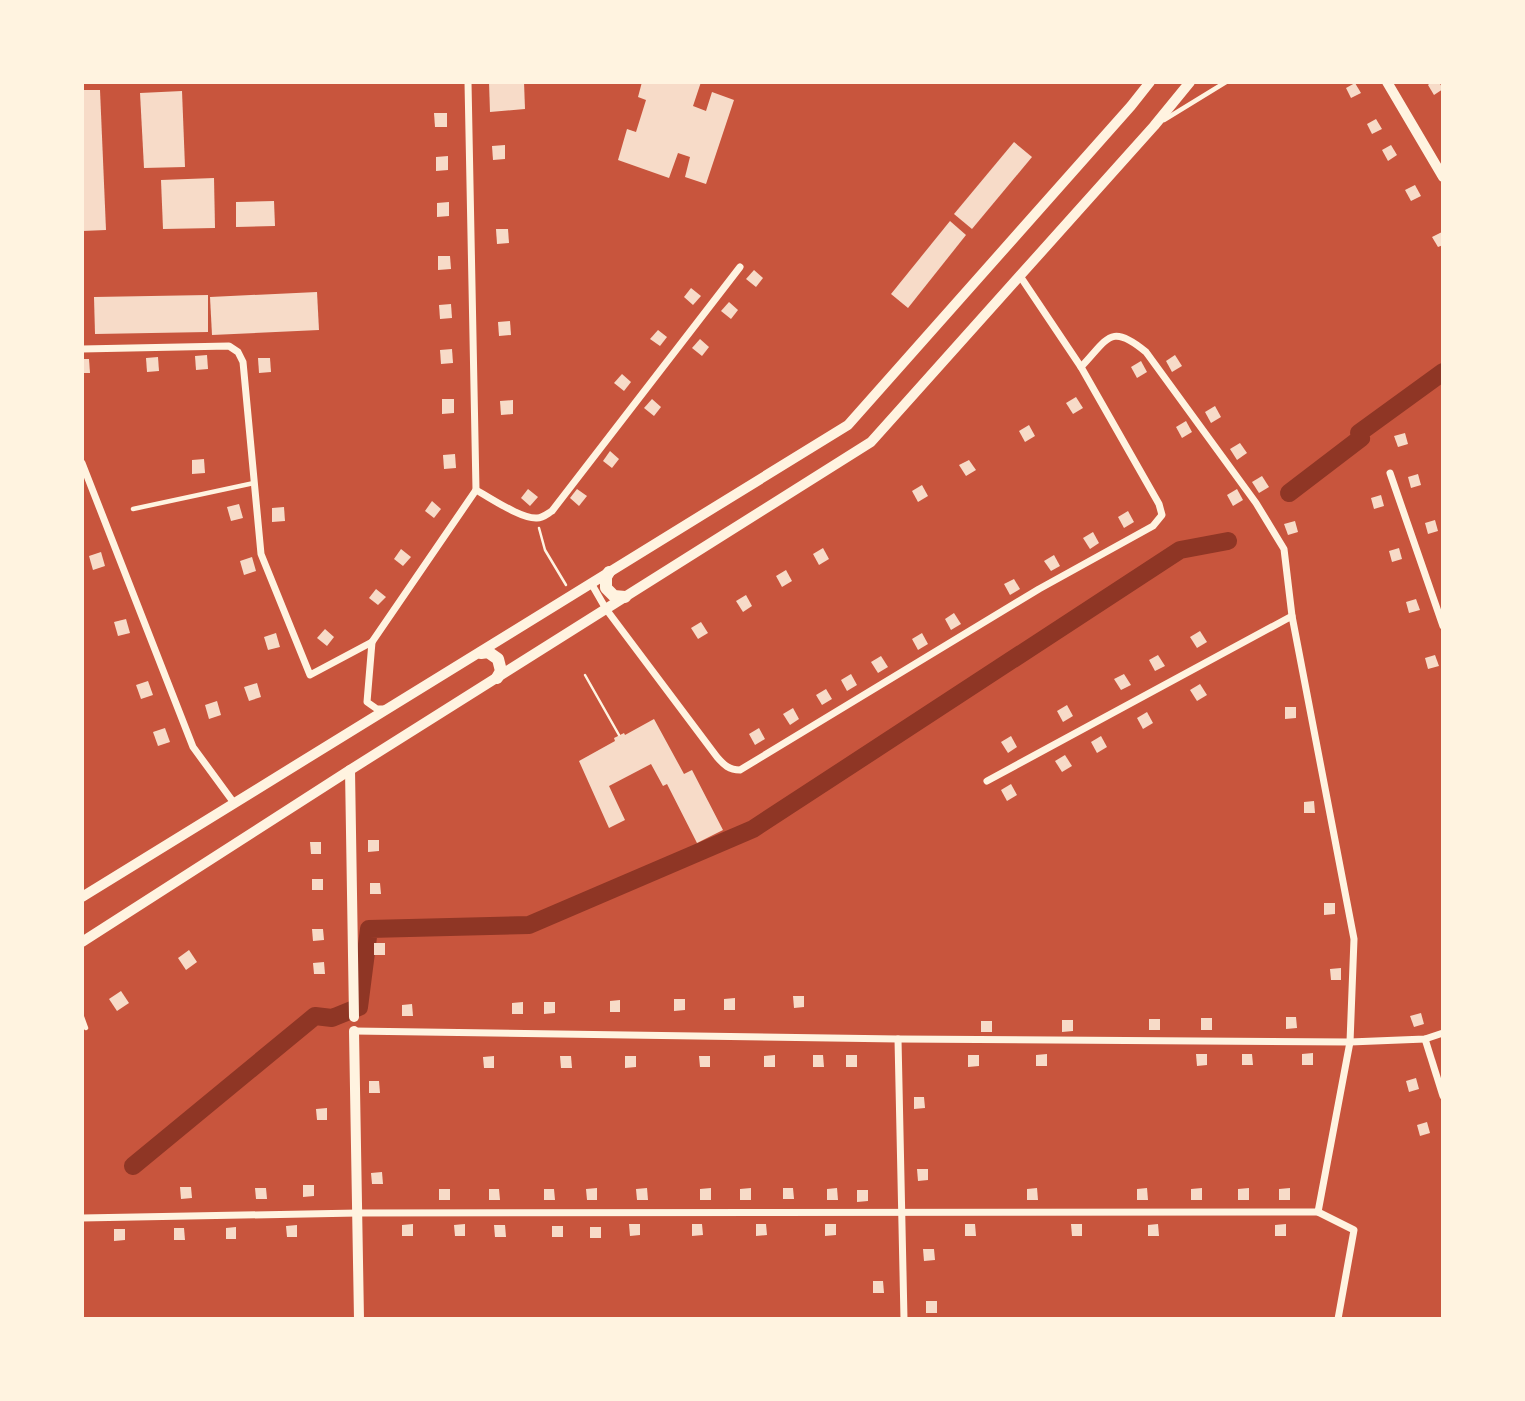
<svg xmlns="http://www.w3.org/2000/svg" width="1525" height="1401" font-family="'Source Sans 3',sans-serif">
	<rect width="100%" height="100%" fill="#c8553d"/>
	<g fill="none" stroke-linecap="round" stroke-linejoin="round">
		<!-- canal -->
		<g stroke="#8f3625" stroke-width="18">
			<polyline points="1289,493 1361,438 1359,433 1443,372"/>
			<polyline points="133,1166 315,1016 332,1018 359,1007 369,929 529,925 753,829 1180,550 1228,541"/>
		</g>
	</g>
	<!-- building -->
	<g fill="#f7dbc8">
		<polygon points="489,82 524,82 525,109 490,112"/>
		<polygon points="642,82 701,82 693,106 706,111 712,92 734,100 706,184 685,177 690,157 678,153 669,178 618,160 627,129 636,132 646,100 638,97"/>
		<polygon points="1431,82 1439,82 1443,89 1434,95 1428,85"/>
		<polygon points="1355,83 1361,93 1351,98 1346,88"/>
		<polygon points="82,90 100,90 106,230 82,231"/>
		<polygon points="182,91 185,167 144,168 140,93"/>
		<polygon points="434,113 447,113 447,127 435,127"/>
		<polygon points="1376,119 1382,129 1372,134 1367,124"/>
		<polygon points="1014,142 1032,157 972,229 954,214"/>
		<polygon points="505,145 505,159 493,160 492,146"/>
		<polygon points="1391,145 1397,155 1388,161 1382,150"/>
		<polygon points="448,156 448,170 436,171 436,157"/>
		<polygon points="214,178 215,228 163,229 161,180"/>
		<polygon points="1415,185 1421,196 1411,201 1405,190"/>
		<polygon points="274,201 275,226 236,227 236,202"/>
		<polygon points="449,202 449,216 437,217 437,203"/>
		<polygon points="950,221 966,235 908,308 891,294"/>
		<polygon points="496,229 508,229 509,243 497,244"/>
		<polygon points="1442,232 1443,245 1438,247 1432,237"/>
		<polygon points="438,256 450,256 451,269 438,270"/>
		<polygon points="754,270 763,278 756,287 746,279"/>
		<polygon points="691,288 701,296 693,305 684,297"/>
		<polygon points="317,292 319,330 212,335 210,297"/>
		<polygon points="208,295 208,332 95,334 94,297"/>
		<polygon points="729,302 738,310 731,319 721,311"/>
		<polygon points="451,304 452,318 440,319 439,305"/>
		<polygon points="510,321 511,335 499,336 498,322"/>
		<polygon points="658,330 667,337 660,346 650,339"/>
		<polygon points="700,339 709,347 702,356 692,348"/>
		<polygon points="452,349 453,363 441,364 440,350"/>
		<polygon points="207,355 208,369 196,370 195,356"/>
		<polygon points="1175,355 1182,366 1172,372 1166,361"/>
		<polygon points="158,357 159,371 147,372 146,358"/>
		<polygon points="258,358 270,358 271,372 259,373"/>
		<polygon points="82,359 89,359 90,373 82,373"/>
		<polygon points="1141,361 1147,372 1137,378 1131,367"/>
		<polygon points="622,374 631,382 624,391 614,383"/>
		<polygon points="1076,397 1083,408 1073,414 1066,403"/>
		<polygon points="442,399 454,399 454,413 442,414"/>
		<polygon points="652,399 661,407 654,416 644,408"/>
		<polygon points="513,400 513,414 501,415 500,401"/>
		<polygon points="1215,406 1221,417 1211,423 1205,412"/>
		<polygon points="1186,421 1192,432 1182,438 1176,427"/>
		<polygon points="1029,425 1035,436 1025,442 1019,431"/>
		<polygon points="1405,433 1408,444 1398,447 1394,436"/>
		<polygon points="1240,443 1247,453 1237,460 1230,449"/>
		<polygon points="610,451 619,459 612,468 603,461"/>
		<polygon points="455,454 456,468 444,469 443,455"/>
		<polygon points="204,459 205,473 192,474 192,460"/>
		<polygon points="969,460 976,470 966,476 959,465"/>
		<polygon points="1418,474 1421,485 1411,488 1408,477"/>
		<polygon points="1262,476 1269,487 1259,493 1252,482"/>
		<polygon points="922,485 928,496 918,502 912,491"/>
		<polygon points="528,489 538,497 530,506 521,498"/>
		<polygon points="577,489 587,496 579,506 570,498"/>
		<polygon points="1237,489 1243,500 1233,506 1227,495"/>
		<polygon points="1381,495 1384,506 1374,509 1371,498"/>
		<polygon points="432,501 441,509 434,518 425,511"/>
		<polygon points="239,504 243,518 231,521 227,507"/>
		<polygon points="284,507 285,521 272,522 272,508"/>
		<polygon points="1128,511 1134,522 1124,528 1118,517"/>
		<polygon points="1435,520 1438,531 1428,534 1425,523"/>
		<polygon points="1295,521 1298,532 1288,535 1284,524"/>
		<polygon points="1093,532 1099,543 1090,549 1083,538"/>
		<polygon points="823,548 829,559 819,565 813,554"/>
		<polygon points="1399,548 1402,559 1392,562 1389,551"/>
		<polygon points="401,549 411,557 403,566 394,559"/>
		<polygon points="101,552 105,566 93,570 89,556"/>
		<polygon points="1054,555 1060,566 1051,571 1044,561"/>
		<polygon points="252,557 256,571 244,575 240,561"/>
		<polygon points="786,570 792,581 782,587 776,576"/>
		<polygon points="1014,579 1020,589 1010,595 1004,584"/>
		<polygon points="376,589 386,597 378,605 369,598"/>
		<polygon points="746,595 752,606 743,612 736,601"/>
		<polygon points="1416,599 1420,610 1409,613 1406,602"/>
		<polygon points="954,613 961,624 951,630 945,619"/>
		<polygon points="126,619 130,633 118,636 114,622"/>
		<polygon points="701,622 708,633 698,639 691,628"/>
		<polygon points="325,629 334,637 327,646 317,638"/>
		<polygon points="1200,631 1207,642 1197,648 1190,637"/>
		<polygon points="276,633 280,647 268,650 264,637"/>
		<polygon points="922,633 928,644 918,650 912,639"/>
		<polygon points="1158,655 1165,666 1155,671 1149,660"/>
		<polygon points="1435,655 1439,666 1428,669 1425,658"/>
		<polygon points="881,656 888,667 878,673 871,662"/>
		<polygon points="851,674 857,685 847,691 841,680"/>
		<polygon points="1124,674 1131,685 1121,690 1114,679"/>
		<polygon points="148,681 153,695 141,699 136,685"/>
		<polygon points="257,683 261,697 249,701 244,687"/>
		<polygon points="1200,684 1207,695 1197,701 1190,690"/>
		<polygon points="826,689 832,699 822,705 816,695"/>
		<polygon points="217,701 221,715 209,719 205,705"/>
		<polygon points="1067,705 1073,716 1063,722 1057,711"/>
		<polygon points="1285,707 1296,707 1296,718 1285,719"/>
		<polygon points="793,708 799,719 790,725 783,714"/>
		<polygon points="1147,712 1153,723 1143,729 1137,718"/>
		<polygon points="654,719 684,774 692,770 723,830 697,843 667,784 663,786 651,764 609,786 625,820 609,828 579,761 615,741 614,738 624,733 625,735"/>
		<polygon points="165,728 170,742 158,746 153,732"/>
		<polygon points="759,728 765,739 755,745 749,734"/>
		<polygon points="1011,736 1017,747 1008,753 1001,742"/>
		<polygon points="1101,736 1107,747 1097,753 1091,742"/>
		<polygon points="1065,755 1072,766 1062,772 1055,761"/>
		<polygon points="1011,784 1017,795 1007,801 1001,790"/>
		<polygon points="1314,801 1315,813 1304,813 1304,802"/>
		<polygon points="368,840 379,840 379,851 368,852"/>
		<polygon points="310,842 321,842 321,854 311,854"/>
		<rect x="312" y="879" width="11" height="11"/>
		<polygon points="370,883 380,883 381,894 370,894"/>
		<polygon points="1324,903 1335,903 1335,914 1324,915"/>
		<polygon points="312,929 323,929 324,940 313,941"/>
		<rect x="374" y="943" width="11" height="12"/>
		<polygon points="189,950 197,962 186,970 178,958"/>
		<polygon points="324,962 325,974 314,974 313,963"/>
		<polygon points="1341,968 1341,980 1331,980 1330,969"/>
		<polygon points="121,991 129,1003 117,1011 109,999"/>
		<polygon points="793,996 804,996 804,1007 794,1008"/>
		<polygon points="735,998 735,1010 724,1010 724,999"/>
		<polygon points="674,999 685,999 685,1010 674,1011"/>
		<polygon points="620,1000 620,1012 610,1012 610,1001"/>
		<polygon points="523,1002 523,1014 512,1014 512,1003"/>
		<polygon points="544,1002 555,1002 555,1013 544,1014"/>
		<polygon points="412,1004 413,1016 402,1016 402,1005"/>
		<polygon points="1421,1013 1424,1024 1414,1027 1410,1016"/>
		<polygon points="1286,1017 1296,1017 1297,1028 1286,1029"/>
		<rect x="1201" y="1018" width="11" height="12"/>
		<rect x="1149" y="1019" width="11" height="11"/>
		<polygon points="1062,1020 1073,1020 1073,1031 1062,1032"/>
		<rect x="981" y="1021" width="11" height="11"/>
		<polygon points="1313,1053 1313,1065 1302,1065 1302,1054"/>
		<polygon points="1047,1054 1047,1066 1036,1066 1036,1055"/>
		<polygon points="1196,1054 1207,1054 1207,1065 1197,1066"/>
		<polygon points="1242,1054 1252,1054 1253,1065 1242,1065"/>
		<polygon points="775,1055 775,1067 764,1067 764,1056"/>
		<polygon points="813,1055 823,1055 824,1067 813,1067"/>
		<rect x="846" y="1055" width="11" height="12"/>
		<polygon points="968,1055 979,1055 979,1066 968,1067"/>
		<polygon points="494,1056 494,1068 484,1068 483,1057"/>
		<polygon points="560,1056 571,1056 572,1068 561,1068"/>
		<polygon points="625,1056 636,1056 636,1067 625,1068"/>
		<polygon points="699,1056 710,1056 710,1067 700,1067"/>
		<polygon points="1416,1078 1419,1089 1409,1092 1406,1081"/>
		<polygon points="369,1081 379,1081 380,1093 369,1093"/>
		<polygon points="914,1097 924,1097 925,1108 914,1109"/>
		<polygon points="327,1108 327,1120 317,1120 316,1109"/>
		<polygon points="1427,1122 1430,1133 1420,1136 1417,1125"/>
		<polygon points="917,1169 928,1169 928,1180 918,1181"/>
		<polygon points="382,1172 383,1184 372,1184 371,1173"/>
		<polygon points="303,1185 314,1185 314,1196 303,1197"/>
		<polygon points="180,1187 191,1187 192,1198 181,1199"/>
		<polygon points="255,1188 266,1188 267,1199 256,1199"/>
		<polygon points="597,1188 597,1200 587,1200 586,1189"/>
		<polygon points="647,1188 648,1200 637,1200 636,1189"/>
		<polygon points="711,1188 711,1200 700,1200 700,1189"/>
		<polygon points="751,1188 751,1200 740,1200 740,1189"/>
		<polygon points="783,1188 793,1188 794,1199 783,1199"/>
		<polygon points="837,1188 838,1200 827,1200 827,1189"/>
		<polygon points="1037,1188 1038,1200 1027,1200 1027,1189"/>
		<polygon points="1147,1188 1148,1200 1137,1200 1137,1189"/>
		<polygon points="1202,1188 1202,1200 1191,1200 1191,1189"/>
		<polygon points="1249,1188 1249,1200 1238,1200 1238,1189"/>
		<polygon points="1290,1188 1290,1200 1279,1200 1279,1189"/>
		<rect x="439" y="1189" width="11" height="11"/>
		<polygon points="489,1189 499,1189 500,1200 489,1200"/>
		<polygon points="544,1189 554,1189 555,1200 544,1200"/>
		<polygon points="857,1190 868,1190 868,1201 857,1202"/>
		<polygon points="413,1224 413,1236 402,1236 402,1225"/>
		<polygon points="465,1224 465,1236 455,1236 454,1225"/>
		<polygon points="629,1224 640,1224 640,1235 630,1236"/>
		<polygon points="692,1224 702,1224 703,1235 692,1236"/>
		<polygon points="756,1224 766,1224 767,1235 756,1236"/>
		<polygon points="825,1224 836,1224 836,1235 825,1236"/>
		<polygon points="965,1224 975,1224 976,1236 965,1236"/>
		<polygon points="1071,1224 1082,1224 1082,1236 1072,1236"/>
		<polygon points="1158,1224 1159,1236 1148,1236 1148,1225"/>
		<polygon points="1286,1224 1286,1236 1275,1236 1275,1225"/>
		<polygon points="297,1225 297,1237 287,1237 286,1226"/>
		<polygon points="494,1225 505,1225 506,1237 495,1237"/>
		<rect x="552" y="1226" width="11" height="11"/>
		<polygon points="236,1227 236,1239 226,1239 226,1228"/>
		<rect x="590" y="1227" width="11" height="11"/>
		<polygon points="174,1228 184,1228 185,1240 174,1240"/>
		<polygon points="114,1229 125,1229 125,1240 114,1241"/>
		<polygon points="923,1249 934,1249 935,1260 924,1261"/>
		<polygon points="873,1281 883,1281 884,1293 873,1293"/>
		<rect x="926" y="1301" width="11" height="12"/>
	</g>
	<g fill="none" stroke-linecap="round" stroke-linejoin="round">
		<!-- path -->
		<g stroke="#fff3e0" stroke-width="2.5">
			<polyline points="539,528 545,550 566,585"/>
			<polyline points="585,675 619,735"/>
		</g>
		<!-- service -->
		<g stroke="#fff3e0" stroke-width="4.5">
			<polyline points="1164,120 1226,82"/>
			<polyline points="133,509 254,483"/>
			<polyline points="82,1017 86,1028"/>
		</g>
		<!-- minor -->
		<g stroke="#fff3e0" stroke-width="7">
			<polyline points="82,349 229,346 238,352 243,362 261,554 310,675 372,642"/>
			<path d="M1081,367C1108,339 1110,322 1146,352L1256,503L1284,549L1292,616"/>
			<polyline points="82,463 193,747 234,803"/>
			<polyline points="1390,473 1443,626"/>
			<path d="M476,490C491,498 521,519 537,518C543,518 547,514 552,511L740,267"/>
			<path d="M591,583L606,609L717,757C724,765 729,770 740,770L1039,589L1153,526L1162,515L1159,504L1081,367L1020,276"/>
			<polyline points="387,709 377,709 367,702 372,642 476,490 468,82"/>
			<polyline points="987,781 1292,616 1354,939 1350,1042 1318,1212"/>
			<polyline points="354,1031 898,1039 1350,1042 1425,1039 1443,1033"/>
			<polyline points="898,1039 904,1319"/>
			<polyline points="1425,1039 1443,1096"/>
			<polyline points="82,1218 358,1213 1318,1212 1354,1230 1338,1319"/>
		</g>
		<!-- tertiary -->
		<polyline stroke="#fff3e0" stroke-width="10" points="1387,82 1443,177"/>
		<!-- secondary -->
		<g stroke="#fff3e0" stroke-width="10">
			<polyline points="350,770 354,1017"/>
			<polyline points="82,897 848,425 1131,106 1150,82"/>
			<polyline points="82,942 350,770 871,442 1154,126 1190,82"/>
			<polyline points="354,1031 359,1319"/>
		</g>
		<!-- primary -->
		<g stroke="#fff3e0" stroke-width="12">
			<polyline points="609,572 606,577 606,588 614,596 625,597"/>
			<polyline points="481,653 488,652 498,659 501,671 497,678"/>
		</g>
	</g>
	<!-- border -->
	<rect width="1525" height="1401" fill="none" stroke="#fff3e0" stroke-width="168"/>
</svg>
